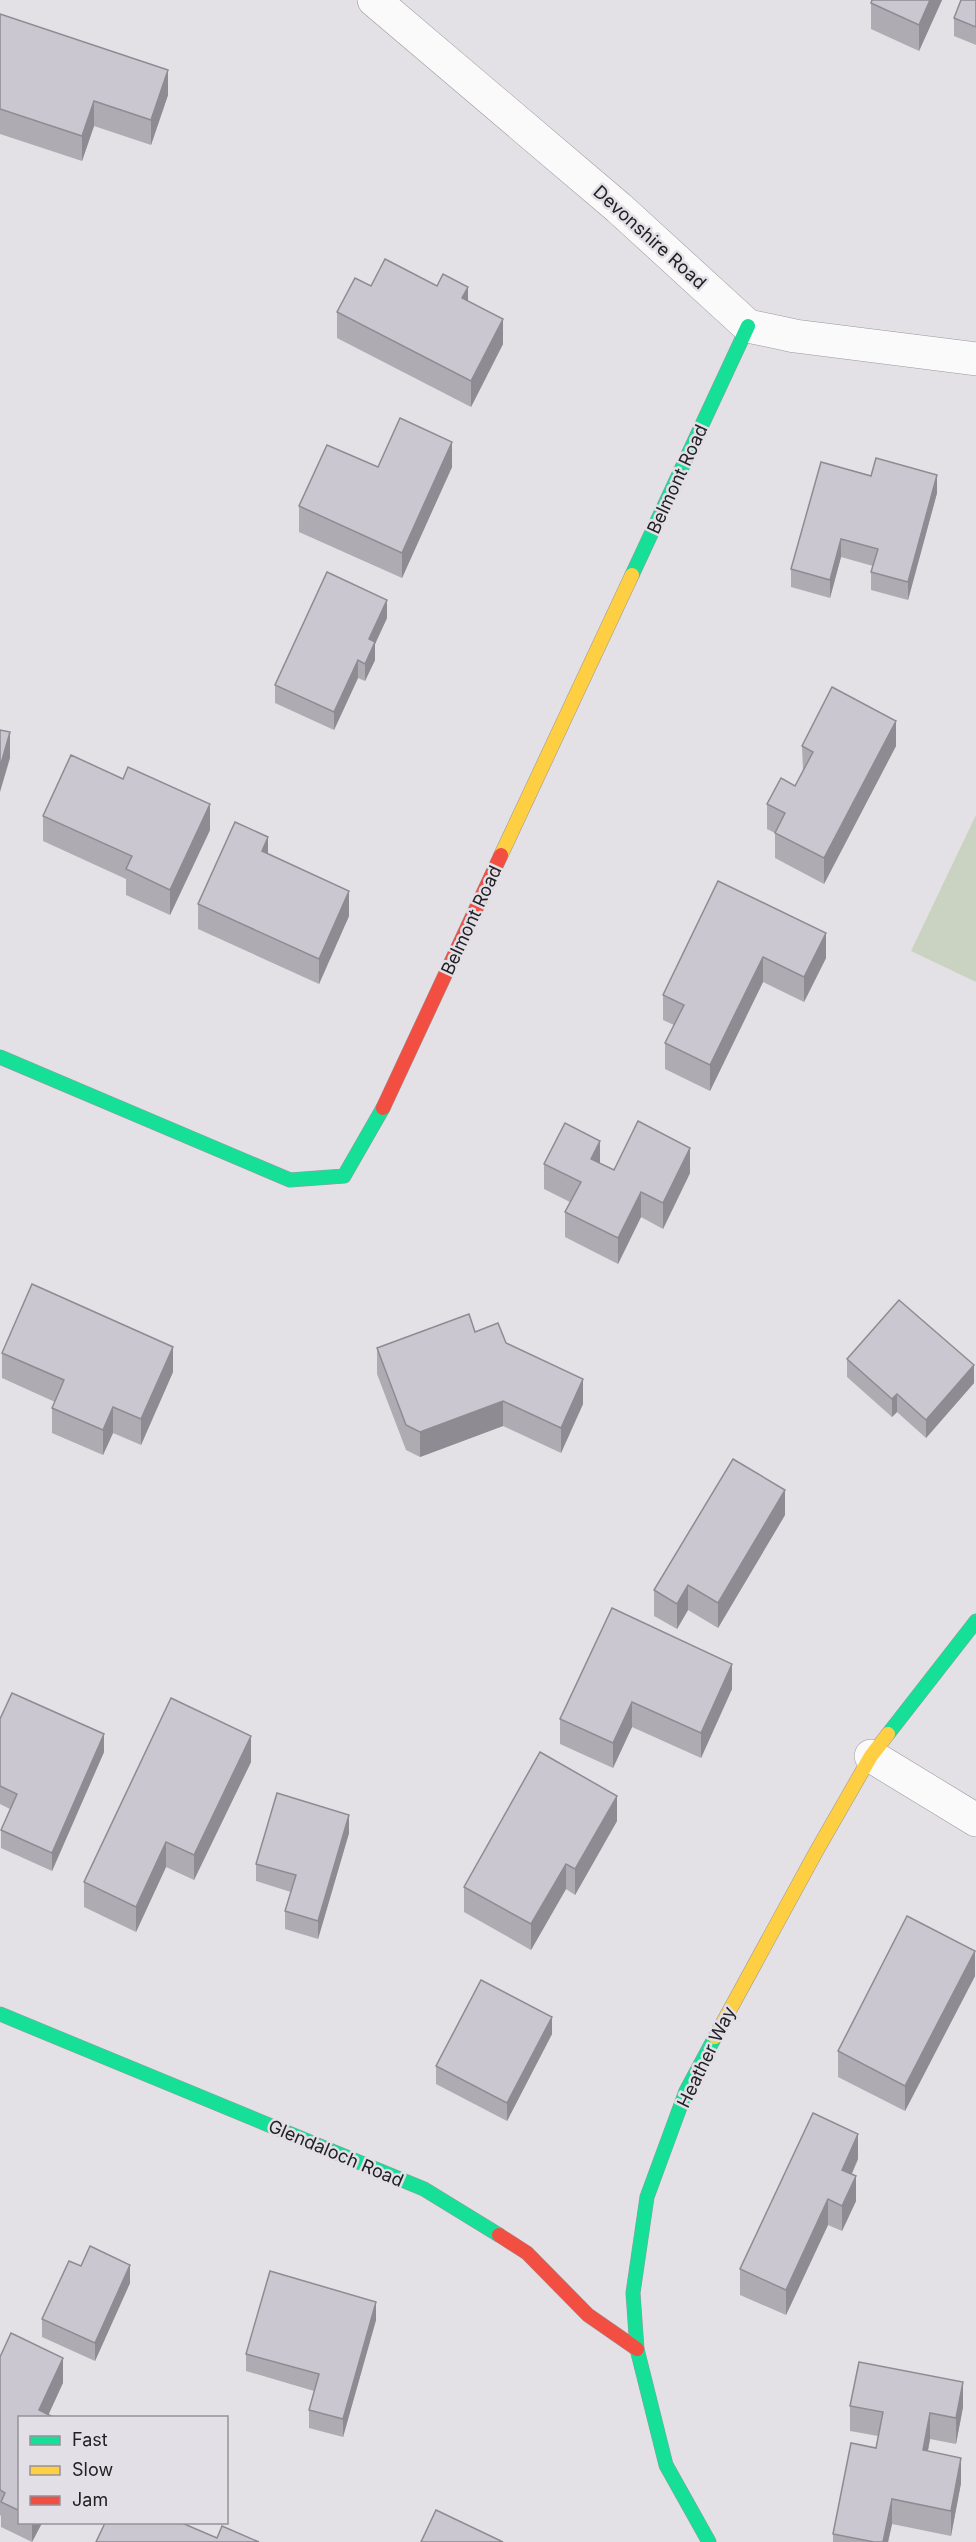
<svg xmlns="http://www.w3.org/2000/svg" width="976" height="2542" font-family="Inter,sans-serif">
	<rect width="100%" height="100%" fill="#e3e1e5"/>
	<!-- green -->
	<polygon fill="#cad3c1" points="976,815 976,982 911,951"/>
	<g fill="none" stroke-linecap="round" stroke-linejoin="round">
		<defs>
			<g id="street">
				<polyline points="374,0 619,208 748,326 795,336 976,359"/>
				<polyline points="871,1756 976,1820"/>
			</g>
			<g id="fast">
				<polyline points="632,575 748,326"/>
				<polyline points="0,1057 290,1180 344,1176 383,1108"/>
				<polyline points="888,1734 976,1621"/>
				<polyline points="0,2014 424,2189 499,2235"/>
				<polyline points="709,2542 666,2465 637,2349 633,2293 647,2197 686,2091 715,2037"/>
			</g>
			<g id="slow">
				<polyline points="501,855 632,575"/>
				<polyline points="715,2037 816,1852 871,1756 888,1734"/>
			</g>
			<g id="jam">
				<polyline points="383,1108 501,855"/>
				<polyline points="499,2235 527,2253 588,2315 637,2349"/>
			</g>
		</defs>
		<!-- street casing -->
		<use href="#street" stroke="#99979b" stroke-width="34"/>
		<!-- fast casing -->
		<use href="#fast" stroke="#99979b" stroke-width="15"/>
		<!-- slow casing -->
		<use href="#slow" stroke="#99979b" stroke-width="15"/>
		<!-- jam casing -->
		<use href="#jam" stroke="#99979b" stroke-width="15"/>
		<!-- street -->
		<use href="#street" stroke="#fbfafb" stroke-width="33"/>
		<!-- fast -->
		<use href="#fast" stroke="#16e098" stroke-width="14"/>
		<!-- slow -->
		<use href="#slow" stroke="#ffcf43" stroke-width="14"/>
		<!-- jam -->
		<use href="#jam" stroke="#f24e42" stroke-width="14"/>
	</g>
	<!-- wall -->
	<g fill="#afabb3">
		<polygon points="942,0 919,51 871,29 871,3"/>
		<polygon points="976,0 976,45 954,36 954,18"/>
		<polygon points="0,14 168,95 151,145 94,126 82,161 0,134"/>
		<polygon points="371,286 468,301 503,344 471,407 337,338 337,312"/>
		<polygon points="821,462 937,493 908,600 871,590 871,572 873,566 841,557 830,598 791,587 791,569"/>
		<polygon points="378,467 452,467 402,578 299,532 299,506"/>
		<polygon points="387,618 375,644 375,660 365,681 358,678 334,730 275,703 275,685"/>
		<polygon points="802,746 896,746 824,884 775,858 775,833 767,829 767,804 795,786 803,771"/>
		<polygon points="123,779 210,830 170,915 126,895 126,879 43,841 43,816"/>
		<polygon points="268,854 349,916 319,984 198,929 198,904"/>
		<polygon points="718,881 826,958 804,1002 763,982 710,1091 665,1069 665,1043 674,1025 663,1020 663,995"/>
		<polygon points="600,1163 614,1170 690,1173 663,1229 641,1217 618,1264 565,1237 565,1212 570,1202 544,1189 544,1164"/>
		<polygon points="475,1332 506,1343 583,1404 561,1453 503,1426 420,1457 406,1450 377,1374 377,1348"/>
		<polygon points="2,1353 173,1372 141,1445 113,1433 103,1455 52,1433 52,1408 55,1402 2,1378"/>
		<polygon points="847,1359 974,1383 926,1438 897,1412 892,1417 847,1377"/>
		<polygon points="785,1515 718,1628 688,1610 677,1629 654,1616 654,1590"/>
		<polygon points="732,1664 732,1689 701,1758 632,1727 613,1768 560,1744 560,1719"/>
		<polygon points="0,1719 104,1752 52,1871 1,1848 1,1830 10,1809 0,1804"/>
		<polygon points="251,1762 194,1880 166,1867 136,1932 84,1907 84,1882"/>
		<polygon points="617,1821 575,1895 566,1889 531,1950 464,1912 464,1887"/>
		<polygon points="349,1833 318,1939 285,1929 285,1911 291,1892 256,1881 256,1864"/>
		<polygon points="975,1976 905,2111 838,2077 838,2051"/>
		<polygon points="552,2034 507,2121 436,2084 436,2066"/>
		<polygon points="858,2159 852,2174 856,2201 842,2231 828,2225 786,2315 740,2295 740,2269"/>
		<polygon points="81,2266 130,2283 95,2361 42,2337 42,2319"/>
		<polygon points="376,2320 343,2437 309,2428 309,2410 314,2391 246,2371 246,2354"/>
		<polygon points="0,2357 63,2383 20,2418 20,2523 42,2523 32,2542 1,2527 1,2516 0,2515"/>
		<polygon points="850,2406 963,2407 956,2444 930,2439 928,2451 961,2483 951,2536 892,2524 888,2542 833,2542 833,2534 876,2448 878,2436 850,2431"/>
	</g>
	<!-- shaded-wall -->
	<g fill="#8e8b92">
		<polygon points="930,0 942,0 919,51 919,25"/>
		<polygon points="168,70 168,95 151,145 151,120"/>
		<polygon points="94,101 94,126 82,161 82,136"/>
		<polygon points="468,287 468,312 462,298"/>
		<polygon points="503,319 503,344 471,407 471,381"/>
		<polygon points="452,442 452,467 402,578 402,553"/>
		<polygon points="937,475 937,493 908,600 908,582"/>
		<polygon points="841,539 841,557 830,598 830,580"/>
		<polygon points="387,600 387,618 375,644 375,660 365,681 365,664 369,639"/>
		<polygon points="358,660 358,678 334,730 334,712"/>
		<polygon points="896,721 896,746 824,884 824,858"/>
		<polygon points="10,732 10,758 0,792 0,767"/>
		<polygon points="210,804 210,830 170,915 170,890"/>
		<polygon points="268,837 268,862 262,851"/>
		<polygon points="349,891 349,916 319,984 319,959"/>
		<polygon points="826,933 826,958 804,1002 804,977"/>
		<polygon points="763,957 763,982 710,1091 710,1065"/>
		<polygon points="600,1141 600,1166 591,1159"/>
		<polygon points="690,1148 690,1173 663,1229 663,1203"/>
		<polygon points="641,1192 641,1217 618,1264 618,1238"/>
		<polygon points="173,1347 173,1372 141,1445 141,1419"/>
		<polygon points="974,1365 974,1383 926,1438 926,1420"/>
		<polygon points="583,1379 583,1404 561,1453 561,1428"/>
		<polygon points="897,1394 897,1412 892,1417 892,1399"/>
		<polygon points="503,1401 503,1426 420,1457 420,1432"/>
		<polygon points="113,1407 113,1433 103,1455 103,1430"/>
		<polygon points="785,1490 785,1515 718,1628 718,1603"/>
		<polygon points="688,1585 688,1610 677,1629 677,1604"/>
		<polygon points="732,1664 732,1689 701,1758 701,1733"/>
		<polygon points="632,1702 632,1727 613,1768 613,1743"/>
		<polygon points="104,1734 104,1752 52,1871 52,1853"/>
		<polygon points="251,1736 251,1762 194,1880 194,1855"/>
		<polygon points="617,1796 617,1821 575,1895 575,1869"/>
		<polygon points="349,1815 349,1833 318,1939 318,1921"/>
		<polygon points="166,1842 166,1867 136,1932 136,1907"/>
		<polygon points="566,1864 566,1889 531,1950 531,1924"/>
		<polygon points="975,1951 975,1976 905,2111 905,2086"/>
		<polygon points="552,2017 552,2034 507,2121 507,2103"/>
		<polygon points="858,2134 858,2159 842,2195 842,2170"/>
		<polygon points="856,2176 856,2201 842,2231 842,2206"/>
		<polygon points="828,2199 828,2225 786,2315 786,2290"/>
		<polygon points="130,2265 130,2283 95,2361 95,2343"/>
		<polygon points="376,2302 376,2320 343,2437 343,2419"/>
		<polygon points="63,2358 63,2383 47,2418 39,2410"/>
		<polygon points="963,2382 963,2407 956,2444 956,2418"/>
		<polygon points="930,2413 930,2439 923,2476 923,2450"/>
		<polygon points="961,2458 961,2483 951,2536 951,2511"/>
		<polygon points="892,2499 892,2524 888,2542 883,2542"/>
		<polygon points="32,2523 42,2523 32,2542"/>
	</g>
	<!-- building -->
	<g fill="#cbc7d0" stroke="#8e8b92" stroke-width="1.5">
		<polygon points="872,0 930,0 919,25 871,3"/>
		<polygon points="961,0 976,0 976,27 954,18"/>
		<polygon points="0,14 168,70 151,120 94,101 82,136 0,109"/>
		<polygon points="385,259 437,286 443,274 468,287 462,298 503,319 471,381 337,312 355,278 371,286"/>
		<polygon points="400,418 452,442 402,553 299,506 327,445 378,467"/>
		<polygon points="876,458 937,475 908,582 871,572 878,549 841,539 830,580 791,569 821,462 871,476"/>
		<polygon points="327,572 387,600 369,639 375,642 365,664 358,660 334,712 275,685"/>
		<polygon points="832,687 896,721 824,858 775,833 785,813 767,804 781,778 795,786 813,752 802,746"/>
		<polygon points="0,730 10,732 0,767"/>
		<polygon points="71,755 123,779 128,767 210,804 170,890 126,869 132,856 43,816"/>
		<polygon points="235,822 268,837 262,851 349,891 319,959 198,904"/>
		<polygon points="718,881 826,933 804,977 763,957 710,1065 665,1043 684,1005 663,995"/>
		<polygon points="638,1121 690,1148 663,1203 641,1192 618,1238 565,1212 581,1182 544,1164 565,1123 600,1141 591,1159 614,1170"/>
		<polygon points="32,1284 173,1347 141,1419 113,1407 103,1430 52,1408 64,1380 2,1353"/>
		<polygon points="899,1300 974,1365 926,1420 897,1394 892,1399 847,1359"/>
		<polygon points="469,1314 475,1332 498,1323 506,1343 583,1379 561,1428 503,1401 420,1432 406,1425 377,1348"/>
		<polygon points="733,1459 785,1490 718,1603 688,1585 677,1604 654,1590"/>
		<polygon points="612,1608 732,1664 701,1733 632,1702 613,1743 560,1719"/>
		<polygon points="12,1693 104,1734 52,1853 1,1830 17,1794 0,1786 0,1719"/>
		<polygon points="171,1698 251,1736 194,1855 166,1842 136,1907 84,1882"/>
		<polygon points="540,1752 617,1796 575,1869 566,1864 531,1924 464,1887"/>
		<polygon points="277,1793 349,1815 318,1921 285,1911 296,1875 256,1864"/>
		<polygon points="907,1916 975,1951 905,2086 838,2051"/>
		<polygon points="481,1980 552,2017 507,2103 436,2066"/>
		<polygon points="813,2113 858,2134 842,2170 856,2176 842,2206 828,2199 786,2290 740,2269"/>
		<polygon points="90,2246 130,2265 95,2343 42,2319 69,2261 81,2266"/>
		<polygon points="270,2271 376,2302 343,2419 309,2410 319,2374 246,2354"/>
		<polygon points="11,2333 63,2358 39,2410 55,2418 20,2418 20,2511 1,2502 5,2493 0,2490 0,2357"/>
		<polygon points="859,2362 963,2382 956,2418 930,2413 923,2450 961,2458 951,2511 892,2499 883,2542 874,2542 833,2534 851,2443 876,2448 883,2412 850,2406"/>
		<polygon points="436,2510 503,2542 421,2542"/>
		<polygon points="105,2523 182,2523 217,2538 222,2526 259,2542 96,2542"/>
	</g>
	<g text-anchor="middle" dominant-baseline="central" stroke-width="5" stroke-linejoin="round" paint-order="stroke">
		<!-- street labels -->
		<g font-size="18" fill="#222124" stroke="#e3dfe7">
			<text transform="translate(650 237) rotate(42)">Devonshire Road</text>
			<text transform="translate(677 479) rotate(-65)">Belmont Road</text>
			<text transform="translate(471 920) rotate(-65)">Belmont Road</text>
			<text transform="translate(706 2057) rotate(-64)">Heather Way</text>
			<text transform="translate(336 2153) rotate(23)">Glendaloch Road</text>
		</g>
	</g>
	<!-- legend -->
	<rect x="18" y="2416" width="210" height="108" fill="#e3dfe7" stroke="#969399" stroke-width="1.5"/>
	<rect x="30" y="2436" width="30" height="9" fill="#16e098" stroke="#969399" stroke-width="1.5"/>
	<text x="72" y="2446" font-size="18" fill="#222124">Fast</text>
	<rect x="30" y="2466" width="30" height="9" fill="#ffcf43" stroke="#969399" stroke-width="1.5"/>
	<text x="72" y="2476" font-size="18" fill="#222124">Slow</text>
	<rect x="30" y="2496" width="30" height="9" fill="#f24e42" stroke="#969399" stroke-width="1.5"/>
	<text x="72" y="2506" font-size="18" fill="#222124">Jam</text>
</svg>
